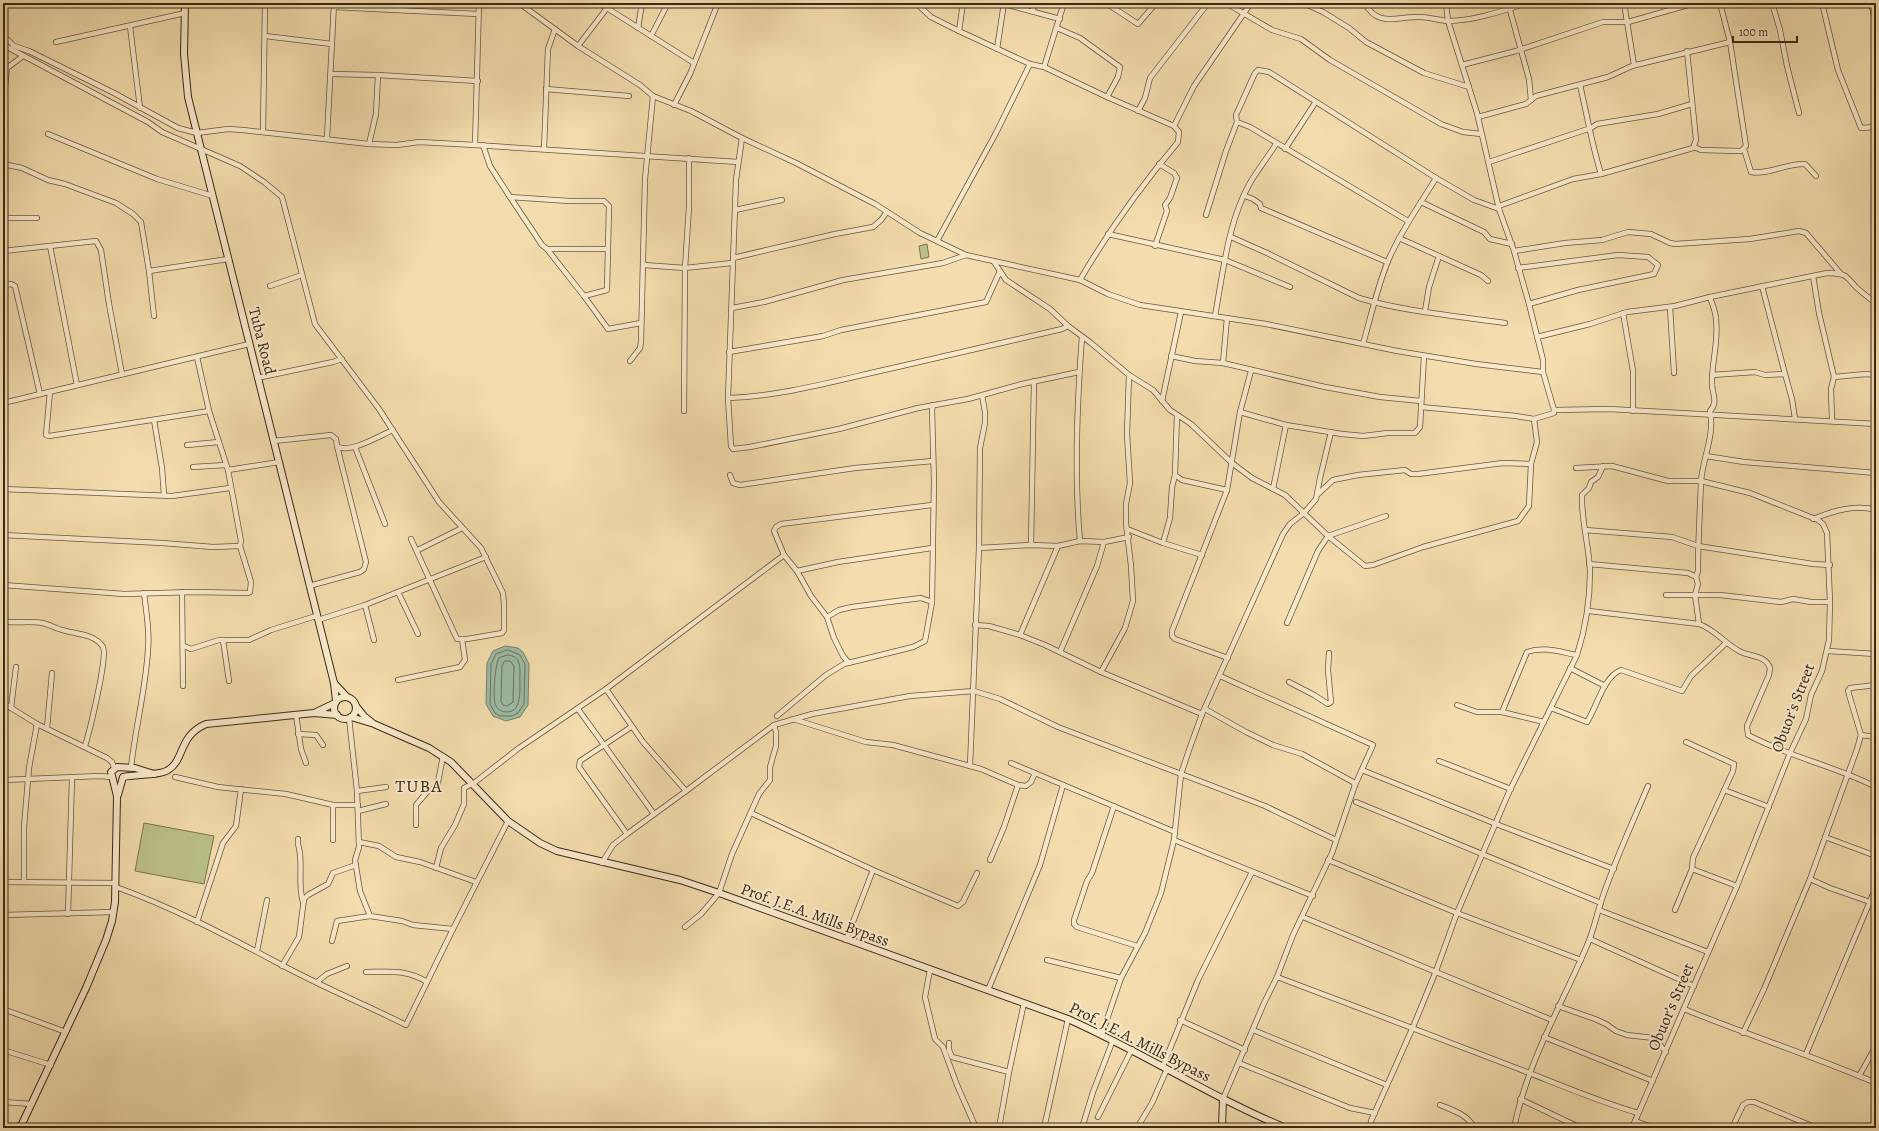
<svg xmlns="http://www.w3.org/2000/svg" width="1879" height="1131" font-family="Alegreya,serif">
	<rect width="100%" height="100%" fill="#f3dcad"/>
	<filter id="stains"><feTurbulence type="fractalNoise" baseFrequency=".005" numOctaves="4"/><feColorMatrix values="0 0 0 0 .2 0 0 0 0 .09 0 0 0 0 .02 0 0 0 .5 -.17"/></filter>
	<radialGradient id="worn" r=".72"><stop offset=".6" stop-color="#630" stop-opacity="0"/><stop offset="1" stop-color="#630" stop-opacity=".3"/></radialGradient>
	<!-- pitch -->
	<g fill="#bbc08a" stroke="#7a7450">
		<polygon points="927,244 929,257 921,259 919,246"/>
		<polygon points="144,823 214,836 204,884 135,871"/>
	</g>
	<!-- water -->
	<polygon fill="#9dbca5" stroke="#75816c" points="505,646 518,648 523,652 529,664 528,705 520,717 506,721 493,716 486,704 487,663 493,651"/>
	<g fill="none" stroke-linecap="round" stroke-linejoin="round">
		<!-- shore -->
		<g stroke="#6c725e" stroke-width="1">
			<polygon points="508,650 520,655 525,664 524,704 518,713 512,716 500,716 495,713 490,704 491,664 496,654"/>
			<path d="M508,655C519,656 520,663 520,673C519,684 524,712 507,712C503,712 498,710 496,706C492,700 495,664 499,658Z"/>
			<polygon points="505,661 510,661 514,666 513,702 507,706 503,705 501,701 502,666"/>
		</g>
		<defs>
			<g id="street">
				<polyline points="519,3 578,46 640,85 653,96 691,111 742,138 796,163 875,204 920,233 966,255 1080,280 1108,294 1140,305 1266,324 1397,351 1476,364 1543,372 1554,410 1609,409 1876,424"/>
				<polyline points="599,3 694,63"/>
				<path d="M916,3L931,17L959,31L1030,64L1044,67L1107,97L1174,126L1179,132L1178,142C1141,186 1109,230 1080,280"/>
				<polyline points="1106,3 1138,24 1156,3"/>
				<polyline points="1226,3 1272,30 1301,39 1330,60 1441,124 1463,132 1481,134"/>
				<polyline points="1303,3 1323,12 1349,28 1366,42 1424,73 1469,87"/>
				<path d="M1365,3C1377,28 1399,16 1420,17C1430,17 1440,21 1450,21C1477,20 1502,11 1527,3"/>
				<polyline points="1446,3 1448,21 1477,113 1499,209 1514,251 1529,304 1543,360 1543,372"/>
				<polyline points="1508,3 1529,79 1531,100"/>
				<polyline points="1624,3 1634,65"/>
				<polyline points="1772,3 1780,30 1787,66 1799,113"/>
				<polyline points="1822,3 1838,70 1861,128 1876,127"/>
				<polyline points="1871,3 1876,23"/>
				<polyline points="1004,4 1060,19"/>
				<polyline points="334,7 478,14"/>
				<polyline points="1033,11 1033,3"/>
				<polyline points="130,26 140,108"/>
				<polyline points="638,28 642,3"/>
				<polyline points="1057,28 1080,38 1120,67 1118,77 1107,97"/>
				<polyline points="959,31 963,3"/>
				<polyline points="3,35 14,46 29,51 114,93 178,128 197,133 228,129 243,130 369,144 397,145 419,142 475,145 738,162"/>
				<polyline points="265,36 332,44"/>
				<polyline points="651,36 668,3"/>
				<polyline points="56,42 185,13"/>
				<polyline points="3,44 9,48 148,122 162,132 240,166 264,182 282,197 315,324 379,409 439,502 481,548 503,593 504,605 504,630 502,633 467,639 457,639 411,539"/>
				<polyline points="578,46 607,8"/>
				<polyline points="997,49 1004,3"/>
				<polyline points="1462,65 1516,51 1603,22 1628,22 1695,3"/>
				<polyline points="1044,67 1064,3"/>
				<polyline points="3,69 7,68 23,56"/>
				<polyline points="331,74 378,75 478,81"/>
				<path d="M1580,85C1587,115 1592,145 1601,174"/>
				<polyline points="546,89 629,96"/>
				<polyline points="3,105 7,68"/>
				<polyline points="674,105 690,74 718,3"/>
				<polyline points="1138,111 1145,98 1150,78 1208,3"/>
				<polyline points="1478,117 1526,104 1536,96 1608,77 1632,66 1730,42"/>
				<polyline points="1174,126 1194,86 1251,3"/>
				<polyline points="263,132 265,3"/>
				<polyline points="48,134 157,179 213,196"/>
				<polyline points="327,138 334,3"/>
				<polyline points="742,138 736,180 728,398 731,446 733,449 750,447 839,429 918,408 968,399 1022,384 1079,372"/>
				<polyline points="369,144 376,114 378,75"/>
				<polyline points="475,145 479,3"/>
				<polyline points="483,145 490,166 510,197 569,201 604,201 609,206 607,290 584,296"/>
				<polyline points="1694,147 1701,150 1741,151 1746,146 1730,42 1720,3"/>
				<polyline points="544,149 548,49 555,29"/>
				<polyline points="1285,149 1315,103"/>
				<path d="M1744,149L1751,172C1769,175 1787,163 1805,164L1816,176"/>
				<polyline points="1489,162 1591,128 1597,124 1658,114 1692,104"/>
				<polyline points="3,164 22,168 48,180 65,184 116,203 133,214 141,222 149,271 228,259"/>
				<polyline points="1245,196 1253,199 1260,204 1261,208 1387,262"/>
				<polyline points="510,197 542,245 547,249 607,249"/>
				<polyline points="1421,202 1484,232 1490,239 1512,244"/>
				<polyline points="1499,206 1573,179 1601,174 1693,148 1696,140 1687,51"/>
				<polyline points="735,210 782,200"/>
				<polyline points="1206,215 1226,151 1237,122"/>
				<polyline points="3,218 37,218"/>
				<polyline points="1408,221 1250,127 1237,122 1236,115 1255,73 1258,70 1269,72 1436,178"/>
				<polyline points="1108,234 1225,260 1290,287"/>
				<path d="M1231,237L1267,253L1359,298C1406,312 1457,316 1505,323"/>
				<polyline points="1399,238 1481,275 1488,281"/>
				<polyline points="937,241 996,133 1030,64"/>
				<polyline points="50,246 77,385"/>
				<polyline points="1155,246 1167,211 1165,205 1170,198 1177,178 1174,173 1159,164"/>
				<polyline points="547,249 584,296 608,329 641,323"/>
				<polyline points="3,251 96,241 101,250 109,304 122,374"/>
				<polyline points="1514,251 1565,243 1602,240 1628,232 1651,234 1670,243 1675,244 1750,239 1799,231 1806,233 1841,274"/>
				<polyline points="733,258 835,234 873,227 881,220 887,212"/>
				<polyline points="994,262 1006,280 1050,309 1068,326 1091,343 1129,375 1153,390 1170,410 1191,424 1232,463 1252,478 1285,495 1328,536 1365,566 1373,565 1423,547 1518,521 1529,506 1531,464 1537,442 1534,419"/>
				<polyline points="644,265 685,268 732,263"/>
				<polyline points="1518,268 1618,255 1648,257 1658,265 1654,274 1578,290 1529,304"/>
				<polyline points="149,271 154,316"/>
				<polyline points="1813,276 1819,313 1834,377"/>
				<polyline points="3,285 11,284 15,286 40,394"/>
				<polyline points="270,286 302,275"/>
				<polyline points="1762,286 1785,374"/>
				<polyline points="1670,307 1674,373"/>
				<polyline points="732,308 764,302 843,280 943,263 966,255"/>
				<polyline points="1425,311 1429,287 1439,256"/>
				<polyline points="1623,313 1633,371 1633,411"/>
				<path d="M1215,316C1223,273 1228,221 1250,183C1258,169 1268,157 1276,144"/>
				<path d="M1537,337L1590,324L1627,312L1675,306L1710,297L1827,273C1847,274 1844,274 1856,287C1862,293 1870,298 1876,304"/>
				<path d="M1363,344C1371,316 1377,288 1388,261C1400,232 1419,206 1436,178L1474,200L1499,209"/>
				<polyline points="729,352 823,336 841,330 986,302 1000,271"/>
				<polyline points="1171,356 1195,361 1223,363 1325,387 1380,397 1421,401"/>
				<polyline points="630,361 640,348 641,342 645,179 653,96"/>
				<polyline points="1223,363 1227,318"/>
				<polyline points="1712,375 1755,372 1765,375 1785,374 1792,399 1795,419"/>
				<polyline points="257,378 333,362 342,359"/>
				<polyline points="50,392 46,435 49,436 209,411"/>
				<path d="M728,398C784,396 838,380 893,368C949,355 1006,342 1062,329L1068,326"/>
				<polyline points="1162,401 1181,312"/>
				<polyline points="3,403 249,344"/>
				<polyline points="1421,407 1516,416 1534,419 1554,413 1554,410"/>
				<polyline points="684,411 685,268 689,207 689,158"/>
				<polyline points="1240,412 1286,425 1342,434 1363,436 1388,433 1415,433 1420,427 1424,356"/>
				<polyline points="1177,415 1175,475 1182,480 1227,490 1240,412 1251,371"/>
				<polyline points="154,420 162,468 164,495"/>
				<polyline points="1832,421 1831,389 1834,377 1866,374 1876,375"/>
				<path d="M274,441L331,435L336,439L337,446C348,455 381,435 393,430"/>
				<polyline points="187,445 219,442"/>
				<polyline points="355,447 385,524"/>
				<polyline points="1706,456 1744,462 1876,473"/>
				<polyline points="193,467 226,465"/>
				<polyline points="1576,468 1612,466 1668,481 1701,481 1750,493 1818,520 1823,524 1827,533 1830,602 1829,640 1822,671 1811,695 1806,719 1790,753 1737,886 1632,1128"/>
				<polyline points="228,470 279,462"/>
				<polyline points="730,475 733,483 740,485 855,468 933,461"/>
				<polyline points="3,489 172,496 230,488"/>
				<polyline points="1273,489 1286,425"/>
				<polyline points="1227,490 1172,631 1172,636 1175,639 1228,658"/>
				<polyline points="1318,494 1333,480 1358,475 1405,470 1411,474 1418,474 1503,463 1531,464"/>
				<path d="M1813,519C1833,511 1855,504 1876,510"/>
				<polyline points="1127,529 1163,543 1202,555"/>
				<polyline points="1585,530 1672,537 1698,546 1813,564 1830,565"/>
				<polyline points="3,535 162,543 213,547 240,546"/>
				<path d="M1080,541C1074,476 1077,403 1082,337"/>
				<polyline points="1163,543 1170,518 1172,487 1175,475"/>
				<polyline points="1031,545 1034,381"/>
				<polyline points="979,548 1031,545 1058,546 1080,541 1104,542 1129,537"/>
				<polyline points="418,550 462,528"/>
				<polyline points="1589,564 1688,573 1696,577 1698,584 1695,595 1699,624"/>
				<polyline points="797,571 838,562 932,548"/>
				<path d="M1696,577L1698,571C1698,541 1700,511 1701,481C1703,457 1715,435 1710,411C1718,402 1713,396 1712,385C1711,364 1719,342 1716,320C1716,312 1712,304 1710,297"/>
				<polyline points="3,585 124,594 194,592 248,593 250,592 251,582 240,546 241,541 228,470 209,411 197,357"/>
				<polyline points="3,586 3,598"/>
				<polyline points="309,586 360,572 364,569 366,562 337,446"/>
				<polyline points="182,592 183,686"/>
				<polyline points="398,592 418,634"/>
				<polyline points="1876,594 1874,595 1876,607"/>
				<polyline points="1666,595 1720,595 1781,602 1793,599 1811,602 1830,602"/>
				<polyline points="365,605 374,640"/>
				<path d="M3,610L5,620L8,622C19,623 31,621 42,623C48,624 53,627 59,629C72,634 95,633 103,647C108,657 89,733 85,746"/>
				<path d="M1589,611L1699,624C1716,630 1725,644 1741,652C1752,657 1765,655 1770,668L1769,675L1747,726L1748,735C1789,757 1835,766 1876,787"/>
				<polyline points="827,617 839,610 852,607 897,601 921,598 932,602"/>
				<polyline points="318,620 365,605 486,557"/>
				<polyline points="1287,623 1318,551 1328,536 1386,516"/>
				<polyline points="975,625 989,626 1020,635 1045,645 1101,672 1202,714"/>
				<polyline points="1020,635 1058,546"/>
				<polyline points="223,640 229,681"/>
				<polyline points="184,646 191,649 219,640 249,640 271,630 316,616"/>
				<polyline points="1828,651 1876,654"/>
				<polyline points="1060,652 1097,566 1104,542"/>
				<polyline points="848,662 843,656 834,638 827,617 811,596 797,571 784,555 774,531 776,527 781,524 932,505"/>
				<polyline points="1570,668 1605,686"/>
				<polyline points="1101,672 1125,628 1133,601 1131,566 1126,523 1126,504 1130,483 1127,434 1129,375"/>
				<polyline points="1220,676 1373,745 1355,785 1332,853 1293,935 1277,977 1264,1003 1223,1099"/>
				<polyline points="398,680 460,667 465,660 462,639"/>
				<polyline points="1289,682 1314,695 1328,704 1331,702 1328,670 1329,653"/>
				<polyline points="606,689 643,742 686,791"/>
				<polyline points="3,703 37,724 107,758 112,762 114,768"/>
				<polyline points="1457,705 1477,712 1502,712 1544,722"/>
				<polyline points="11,708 16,667"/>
				<path d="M1551,708L1587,722C1597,707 1603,677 1621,670L1682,691L1691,676L1726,643"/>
				<polyline points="578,709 654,814"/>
				<polyline points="1205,709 1246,732 1273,745 1302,754 1353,782 1355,785"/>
				<path d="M1502,712L1527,652C1543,646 1560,652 1577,655"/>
				<polyline points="296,715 301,749 306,763"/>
				<polyline points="777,716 826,675 844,664 913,647 925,641 932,602 934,481 932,410 933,405"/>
				<polyline points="349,718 357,791 359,847 355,860 360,891 370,916 402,921 413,925 453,929"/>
				<polyline points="793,719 866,742 893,745 981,769 1018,785 1026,786 1031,782 1035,773"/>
				<polyline points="47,728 52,673"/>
				<polyline points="298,734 316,735 323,745"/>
				<polyline points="1861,735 1848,691 1850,688 1876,685"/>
				<polyline points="1439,761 1511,789"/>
				<polyline points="1011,763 1175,832"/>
				<polyline points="970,766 979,548 980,448 985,423 985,412 982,395"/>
				<path d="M131,768C135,728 146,689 148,649C150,631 146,611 144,593"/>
				<polyline points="1362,770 1496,824 1614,869"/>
				<polyline points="175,777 218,787 286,794 333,805 358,805"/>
				<polyline points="3,780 99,776 112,777"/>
				<polyline points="1724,790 1769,807"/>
				<polyline points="357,791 386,787"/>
				<polyline points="1356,802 1601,903"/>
				<polyline points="333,805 333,840"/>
				<polyline points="1114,806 1092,873 1087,881 1074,920 1074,924 1077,927 1137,946"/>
				<polyline points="358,811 386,804"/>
				<polyline points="751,813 873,870 958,906 963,902 977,873"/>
				<polyline points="416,825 416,805 427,792 437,787 443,756"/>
				<polyline points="627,834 579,767 580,761 631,727"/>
				<polyline points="1825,837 1876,856"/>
				<path d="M298,839C297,845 300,849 300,855C302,870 298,886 303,902"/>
				<polyline points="1174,840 1313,896"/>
				<polyline points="359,842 379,846 396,857 420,862 476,882"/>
				<polyline points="990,860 1004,827 1018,785"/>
				<polyline points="1328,860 1457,913 1581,960"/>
				<polyline points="602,863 613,845 627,834 686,791 774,725 812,714 910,696 974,691 1000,699 1058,727 1265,806 1336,840"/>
				<polyline points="436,868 441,848 455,825 464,804 464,788 474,783 519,748 606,689 784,555"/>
				<polyline points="1692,869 1737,886"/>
				<polyline points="1810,879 1830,888 1870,902"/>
				<polyline points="24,881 24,827 29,768 37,724"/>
				<polyline points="3,882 116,883"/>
				<path d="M116,887C172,907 225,935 278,963C320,986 364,1004 406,1025L453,929L508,821"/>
				<polyline points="1599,910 1708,952"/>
				<polyline points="1675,910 1692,869 1693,858 1733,771 1734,764 1686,742"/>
				<polyline points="68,914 72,777"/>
				<polyline points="3,915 114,912"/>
				<polyline points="1303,917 1552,1020"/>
				<polyline points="197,922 223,843 236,826 241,789"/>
				<polyline points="685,927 701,914 719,893 732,854 759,794 770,780 770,767 776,746 776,732 774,725"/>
				<polyline points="1590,939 1694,986"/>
				<polyline points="846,940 873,870"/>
				<polyline points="332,941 337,921 370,916"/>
				<polyline points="257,951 267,900"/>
				<polyline points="1047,960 1121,978"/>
				<polyline points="282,966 299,937 304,899 308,895 328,884 333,873 356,865"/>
				<polyline points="930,970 925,997 935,1039 943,1047 957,1085 976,1128"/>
				<path d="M366,972C389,972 407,969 427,982"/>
				<path d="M1277,977C1358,1007 1438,1038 1519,1069C1558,1084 1597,1101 1638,1113"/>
				<polyline points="317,982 327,974 347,966"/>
				<polyline points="988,990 1040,865 1063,785"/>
				<polyline points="1558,1006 1595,1019 1606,1024 1616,1031 1627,1035 1654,1038 1666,1052"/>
				<polyline points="3,1009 66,1032"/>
				<path d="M1684,1009C1748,1035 1813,1056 1876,1083"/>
				<polyline points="1180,1020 1245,1050"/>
				<polyline points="1253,1030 1387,1085"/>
				<polyline points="1743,1033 1764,989 1810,879 1857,749 1861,735 1876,737"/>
				<polyline points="1102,1034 1121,978 1145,933 1161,893 1174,840 1181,774 1189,750 1202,714 1283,534 1290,524 1304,513 1316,499 1320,478 1331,432"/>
				<polyline points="1544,1037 1653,1081"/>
				<polyline points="949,1043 949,1050 952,1057 1009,1072"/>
				<polyline points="3,1050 51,1065"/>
				<polyline points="1806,1054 1876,887"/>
				<polyline points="1239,1063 1350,1108 1375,1113"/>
				<polyline points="1163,1066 1198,980 1252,872"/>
				<polyline points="1859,1076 1876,1046"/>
				<polyline points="1520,1099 1581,1128"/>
				<polyline points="3,1102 32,1104"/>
				<path d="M1440,1105C1455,1111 1466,1114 1475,1128"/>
				<polyline points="1098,1117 1132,1049"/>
				<polyline points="1635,1121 1655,1128"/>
				<polyline points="999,1128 1009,1072 1024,1003"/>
				<polyline points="1044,1128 1068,1019"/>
				<polyline points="1082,1128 1093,1092 1113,1040"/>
				<polyline points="1137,1128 1152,1103 1167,1069"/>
				<path d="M1370,1128L1371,1121L1413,1027L1436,971L1457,913L1509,792L1577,655C1586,627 1590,600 1590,571C1589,545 1581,520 1582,495L1589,488L1591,482L1598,477L1603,466"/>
				<path d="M1514,1128C1527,1063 1560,1008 1586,948C1593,933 1596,917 1601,902C1614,862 1632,824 1648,786"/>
				<polyline points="1732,1128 1743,1105 1748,1102 1754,1102 1817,1128"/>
			</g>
			<g id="secondary">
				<polyline points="185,3 184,54 188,97 334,683 336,701"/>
				<polyline points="334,683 347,697"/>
				<circle cx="345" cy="708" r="11"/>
				<path d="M356,706L364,716L374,724L429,748L451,762L508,821L540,843L557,851L680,880L719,893L1068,1019C1142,1052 1211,1097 1286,1128"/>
				<polyline points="316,712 335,703"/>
				<polyline points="351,717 371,723"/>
				<path d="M118,795L123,777C135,774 159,776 168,770C185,760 178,736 206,724L314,713L337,715"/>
				<polyline points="20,1128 86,988 106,940 112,921 115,902 117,796 111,772 117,767 135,768 154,774"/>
				<polyline points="1222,1128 1223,1099"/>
			</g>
		</defs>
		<!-- street casing -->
		<use href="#street" stroke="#68563c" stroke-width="6"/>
		<!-- secondary casing -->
		<use href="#secondary" stroke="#3a2916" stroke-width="8"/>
		<!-- street -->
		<use href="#street" stroke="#f7e8ca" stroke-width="4.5"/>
		<!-- secondary -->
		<use href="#secondary" stroke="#f7e8ca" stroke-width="6"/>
	</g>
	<g text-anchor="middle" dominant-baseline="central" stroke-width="4" stroke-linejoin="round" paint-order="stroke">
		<!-- street labels -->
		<g font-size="16" fill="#3a2916" stroke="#f7e8ca">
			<text transform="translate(262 341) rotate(76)">Tuba Road</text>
			<text transform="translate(1793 708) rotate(-69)">Obuor’s Street</text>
			<text transform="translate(815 915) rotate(20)">Prof. J.E.A. Mills Bypass</text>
			<text transform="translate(1671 1007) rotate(-67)">Obuor’s Street</text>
			<text transform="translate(1140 1042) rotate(27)">Prof. J.E.A. Mills Bypass</text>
		</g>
		<!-- quarter labels -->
		<g font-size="18" letter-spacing="1" fill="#3a2916" stroke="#f7e8ca">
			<text x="419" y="786">TUBA</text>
		</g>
	</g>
	<!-- margin -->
	<rect width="1879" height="1131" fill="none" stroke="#f3dcad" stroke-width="16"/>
	<rect x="4" y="4" width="1871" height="1123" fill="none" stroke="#3a2916" stroke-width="2"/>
	<rect x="8" y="8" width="1863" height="1115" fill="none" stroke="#3a2916"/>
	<!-- scale -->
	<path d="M1733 36v6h64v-6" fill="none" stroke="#3a2916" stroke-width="2"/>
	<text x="1739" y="36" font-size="12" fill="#3a2916" stroke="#f7e8ca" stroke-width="3" paint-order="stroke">100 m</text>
	<rect width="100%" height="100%" filter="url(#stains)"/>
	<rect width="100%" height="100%" fill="url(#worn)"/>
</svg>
